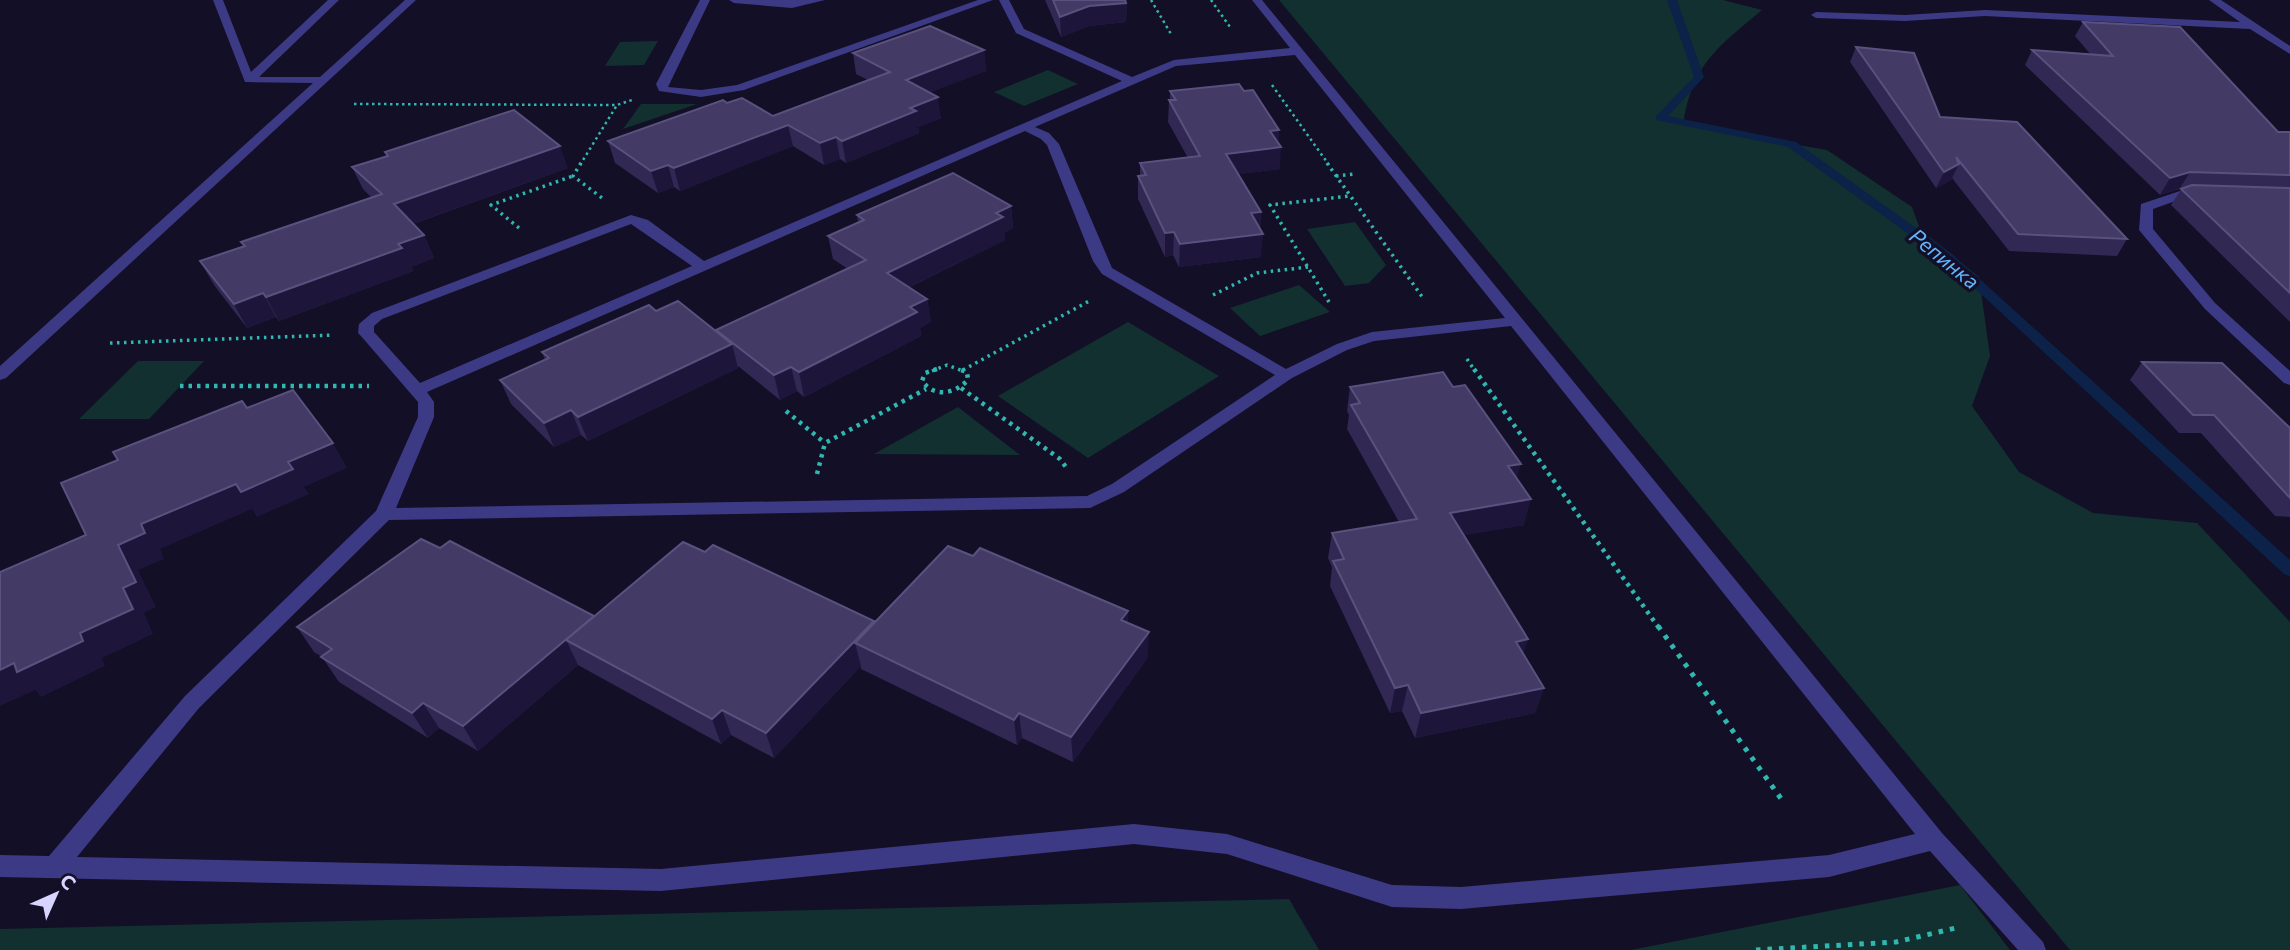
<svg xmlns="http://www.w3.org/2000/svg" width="2290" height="950" font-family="Commissioner,sans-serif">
	<rect width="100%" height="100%" fill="#130f26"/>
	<!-- green -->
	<g fill="#12302f">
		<path d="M1279,0H1723L1762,10C1718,47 1692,64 1683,125L1827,150L1912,207L1920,229L1979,277L1990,356L1972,406L2019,472L2093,513L2197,523L2290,622V950H2070Z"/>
		<polygon points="658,41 644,65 605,66 620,42"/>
		<polygon points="1048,70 1078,84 1024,106 994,92"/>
		<polygon points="641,104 697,104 623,129"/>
		<polygon points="1355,222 1386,265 1369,283 1345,286 1307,229"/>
		<polygon points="1299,285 1330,312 1260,336 1230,308"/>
		<polygon points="1128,322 1219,376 1088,458 998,396"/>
		<polygon points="138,361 204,361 149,419 79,419"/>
		<polygon points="958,407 1020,455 874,454"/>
		<polygon points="1960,885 2010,950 1631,950"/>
		<polygon points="1289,899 1319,950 0,950 0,929"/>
	</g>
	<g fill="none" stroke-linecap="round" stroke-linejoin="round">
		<!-- stream -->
		<polygon fill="#0c2248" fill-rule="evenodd" points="1667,0 1677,0 1704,77 1668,116 1796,142 1951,253 2290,560 2290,576 2284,574 1943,259 1788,147 1656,120 1656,116 1694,77"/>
		<!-- path-far3 -->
		<g stroke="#2fb8b0" stroke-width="2.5" stroke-dasharray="2.5 3.5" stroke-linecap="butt">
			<polyline points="1151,0 1171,34"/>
			<polyline points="1211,0 1230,27"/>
			<polyline points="1272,85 1329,165"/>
			<polyline points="354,104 617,105 632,100"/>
			<polyline points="580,165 617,105"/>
		</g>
		<!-- path-far2 -->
		<g stroke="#2fb8b0" stroke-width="3.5" stroke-dasharray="2.5 4.5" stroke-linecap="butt">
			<polyline points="581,163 573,176 602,198"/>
			<polyline points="1327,163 1423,298"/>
			<polyline points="1336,176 1355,174"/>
			<polyline points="519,228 491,205 573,176"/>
			<polyline points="1213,295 1257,273 1308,267"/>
			<polyline points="1329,302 1270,205 1350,196"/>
			<polyline points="110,343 333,335"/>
			<polyline points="1467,359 1475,371"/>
			<polyline points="963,370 1091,300"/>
			<polyline points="932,371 947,365 963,371"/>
		</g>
		<!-- path-far1 -->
		<g stroke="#2fb8b0" stroke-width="4.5" stroke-dasharray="3.5 5" stroke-linecap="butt">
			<path d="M937,369L925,373L922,381C935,398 954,394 968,380L967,372L958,369"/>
			<polyline points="1474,369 1659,628"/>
			<polyline points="180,386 369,386"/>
			<polyline points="961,388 1060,459 1066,467"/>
			<polyline points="786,411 825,443"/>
			<polyline points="817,474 825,443 926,389"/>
		</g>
		<!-- path -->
		<g stroke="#2fb8b0" stroke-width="5" stroke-dasharray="4.5 7" stroke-linecap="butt">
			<polyline points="1658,626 1782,800"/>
			<polyline points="1756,950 1896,942 1960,927"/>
		</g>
		<!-- lane -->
		<g fill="#3d3a85" fill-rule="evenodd">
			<polygon points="213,0 223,0 251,72 328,0 339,0 259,77 320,77 405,0 416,0 6,378 0,380 0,366 313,83 245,82"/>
			<polygon points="700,0 710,0 668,87 701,90 737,85 978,0 993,0 744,90 701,97 659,91 656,84"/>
			<polygon points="729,0 825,0 792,8 734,3"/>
			<path d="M999,0H1009L1024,29L1132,77L1174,60L1290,48L1252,0H1262L1942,833L2043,942L2046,950H2018L1930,851L1829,877L1461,909L1392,907L1227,854L1134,844L661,891L0,877V855L49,856L185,696L376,511L418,417V402L361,336L358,333L359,324L372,313L631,215L648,220L704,261L1122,81L1016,33ZM1295,55L1505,318L1372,332L1337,344L1286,369L1112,268L1059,144L1049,133L1035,127L1176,66ZM1025,131L1041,139L1047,145L1093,261L1102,274L1275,375L1112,484L1087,496L396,508L434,417V402L427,392ZM631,224L692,266L420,383L374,332V326L382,319ZM1511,326L1915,834L1829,855L1461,887L1392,885L1227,834L1134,824L661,869L77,857L199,708L389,520L1090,508L1124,492L1292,378L1347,350L1374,341Z"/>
		</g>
		<!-- street -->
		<g fill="#3d3a85" fill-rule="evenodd">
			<polygon points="2209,0 2221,0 2290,46 2290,54 2250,29 1985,16 1905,21 1816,18 1811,15 1816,12 1905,15 1985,10 2240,22"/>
			<polygon points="2180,191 2199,191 2206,195 2199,199 2181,199 2153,209 2153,229 2215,303 2290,371 2290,385 2284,383 2205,309 2139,230 2141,204"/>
		</g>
	</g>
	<!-- wall -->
	<g fill="#312854">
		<polygon points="1045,0 1127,0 1126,22 1089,26 1061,37"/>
		<polygon points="2083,22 2278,132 2290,132 2290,322 2171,205 2182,188 2160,195 2025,65 2032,50 2091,55 2075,36"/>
		<polygon points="1856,47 1940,117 2127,239 2117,256 2009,251 1952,178 1951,180 1936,188 1850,62"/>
		<polygon points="984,50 986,71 930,92 941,118 918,127 919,133 846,163 840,159 824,165 793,146 680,191 674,187 658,193 615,163 608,141 727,103 773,116 868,80 856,74 853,53"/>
		<polygon points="1170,91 1244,91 1279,130 1278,142 1280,169 1238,174 1261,212 1260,228 1261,257 1179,267 1173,255 1165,257 1138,199 1138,176 1140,176 1140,163 1188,158 1168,122 1169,100 1170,100"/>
		<polygon points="385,152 568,168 413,224 424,235 434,258 411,267 413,271 279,321 276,317 247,328 214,285 200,261 244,246 241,242 372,198 363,189 352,167 387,156"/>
		<polygon points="1011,206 1013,228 1005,232 1005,240 910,287 927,299 931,322 920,328 921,336 804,397 797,391 780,400 738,366 738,368 588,441 581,435 554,447 511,404 500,380 545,360 542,352 656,311 717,332 716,330 848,269 833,259 828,236 858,223 857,215"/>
		<polygon points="2142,362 2290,428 2290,517 2275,516 2201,433 2179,433 2130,380"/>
		<polygon points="1350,387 1517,479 1524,525 1463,535 1528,639 1523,654 1544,688 1535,713 1415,738 1402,711 1390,713 1330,586 1332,567 1328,558 1332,533 1399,522 1347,429 1349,415 1347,411"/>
		<polygon points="440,548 595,616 705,552 874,621 875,623 973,556 1128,611 1128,623 1148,657 1073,762 1022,738 1017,745 861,669 861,666 774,758 731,735 721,744 578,665 478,751 439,728 428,738 339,682 322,657 314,652 297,627"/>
	</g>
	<!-- shaded-wall -->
	<g fill="#1d163a">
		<polygon points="1120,0 1127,0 1126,22 1089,26 1061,37 1060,17 1089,6"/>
		<polygon points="984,50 986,71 908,101 906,80"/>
		<polygon points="938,97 941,118 918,127 919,133 846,163 842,141 910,108"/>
		<polygon points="788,125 793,146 680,191 674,168"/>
		<polygon points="1279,130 1278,148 1281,147 1280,169 1225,176 1226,154 1270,131"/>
		<polygon points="836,137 840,159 824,165 820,143"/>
		<polygon points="560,146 568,168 404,227 394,204"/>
		<polygon points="1959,164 1951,180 1936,188 1944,172"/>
		<polygon points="668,165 674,187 658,193 651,171"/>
		<polygon points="2190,172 2180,188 2160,195 2170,178"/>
		<polygon points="1011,206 1013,228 1005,232 1005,240 891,296 887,273 996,213"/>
		<polygon points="1261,212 1259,234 1263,234 1261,257 1179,267 1180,244 1251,213"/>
		<polygon points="1174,232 1173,255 1165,257 1165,233"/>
		<polygon points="424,235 434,258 411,267 413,271 279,321 266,297"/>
		<polygon points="263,293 276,317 247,328 234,304"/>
		<polygon points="927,299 931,322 920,328 921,336 804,397 799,372 910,307"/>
		<polygon points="732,344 738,368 588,441 578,417"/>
		<polygon points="791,367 797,391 780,400 774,375"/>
		<polygon points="571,410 581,435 554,447 544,423"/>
		<polygon points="333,443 347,468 304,487 309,494 257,517 252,509 160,549 164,559 138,570 156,607 144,613 153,634 102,658 105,666 41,697 35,690 0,706 0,670 80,633 123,588 118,545 141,524"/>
		<polygon points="1521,464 1514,489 1508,466"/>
		<polygon points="1531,499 1524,525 1444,539 1450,513"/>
		<polygon points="1128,611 1128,636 1121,620"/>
		<polygon points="594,616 566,640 578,665 478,751 463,726"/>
		<polygon points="874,621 880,646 855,643 861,666 774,758 766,733"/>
		<polygon points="1149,632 1148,657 1073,762 1071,737"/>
		<polygon points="1528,639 1520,665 1516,642"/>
		<polygon points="1408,685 1402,711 1390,713 1395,688"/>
		<polygon points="1544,688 1535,713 1415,738 1421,713"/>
		<polygon points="423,703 439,728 428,738 412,713"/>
		<polygon points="722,710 731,735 721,744 712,719"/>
		<polygon points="1019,713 1022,738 1017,745 1014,720"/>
	</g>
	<!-- building -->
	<g fill="#433a66" stroke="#5a527e" stroke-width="2">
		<polygon points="1053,0 1125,0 1126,3 1089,6 1060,17"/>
		<polygon points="2083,22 2180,27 2278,132 2290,132 2290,175 2190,172 2170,178 2032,50 2113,56"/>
		<polygon points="930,26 984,50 906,80 938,97 910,108 916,111 842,141 836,137 820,143 788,125 674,168 668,165 651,171 608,141 723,100 727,103 742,98 773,116 890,72 853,53"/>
		<polygon points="1856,47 1914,53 1940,117 2017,122 2127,239 2018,234 1956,157 1959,164 1944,172"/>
		<polygon points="1239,84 1244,91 1253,90 1279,130 1270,131 1281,147 1226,154 1261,212 1251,213 1263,234 1180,244 1174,232 1165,233 1138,176 1146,175 1140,163 1200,156 1169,100 1176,100 1170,91"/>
		<polygon points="514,110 560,146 394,204 424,235 398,244 402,248 266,297 263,293 234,304 200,261 245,246 241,242 382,194 352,167 388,156 385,152"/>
		<polygon points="953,173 1011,206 996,213 1003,217 887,273 927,299 910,307 917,312 799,372 791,367 774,375 716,330 866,260 828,236 864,220 857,215"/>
		<polygon points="2192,185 2290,188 2290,293 2181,189"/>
		<polygon points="678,301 732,344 578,417 571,410 544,423 500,380 549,358 542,352 649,305 656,311"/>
		<polygon points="2142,362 2222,363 2290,428 2290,498 2214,415 2193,415"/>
		<polygon points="1443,372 1453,387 1465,385 1521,464 1508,466 1531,499 1450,513 1528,639 1516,642 1544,688 1421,713 1408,685 1395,688 1333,561 1344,559 1332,533 1417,519 1351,405 1360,403 1350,387"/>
		<polygon points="293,390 333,443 288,462 293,469 241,492 236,484 141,524 145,533 118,545 136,582 123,588 133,609 80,633 83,641 17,672 14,663 0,670 0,572 86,535 61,483 118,460 113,452 242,401 247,408"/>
		<polygon points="421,539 440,548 450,541 594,616 463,726 423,703 412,713 321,657 332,649 297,627"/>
		<polygon points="683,542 705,552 713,545 874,621 766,733 722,710 712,719 566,640"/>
		<polygon points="948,546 973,556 980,548 1128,611 1121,620 1149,632 1071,737 1019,713 1014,720 855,643"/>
	</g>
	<g text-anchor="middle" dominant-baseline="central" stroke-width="7" stroke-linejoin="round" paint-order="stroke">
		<!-- water labels -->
		<g font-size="21" font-style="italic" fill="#62b6ff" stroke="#130f26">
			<text transform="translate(1945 258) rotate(39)">Репинка</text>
		</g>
	</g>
	<!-- north arrow -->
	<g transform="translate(56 894) rotate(45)" stroke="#130f26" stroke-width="5" paint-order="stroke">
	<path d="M0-5L12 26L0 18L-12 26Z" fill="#d9d4ff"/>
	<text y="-10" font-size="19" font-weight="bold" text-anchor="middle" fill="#d9d4ff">С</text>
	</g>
</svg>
